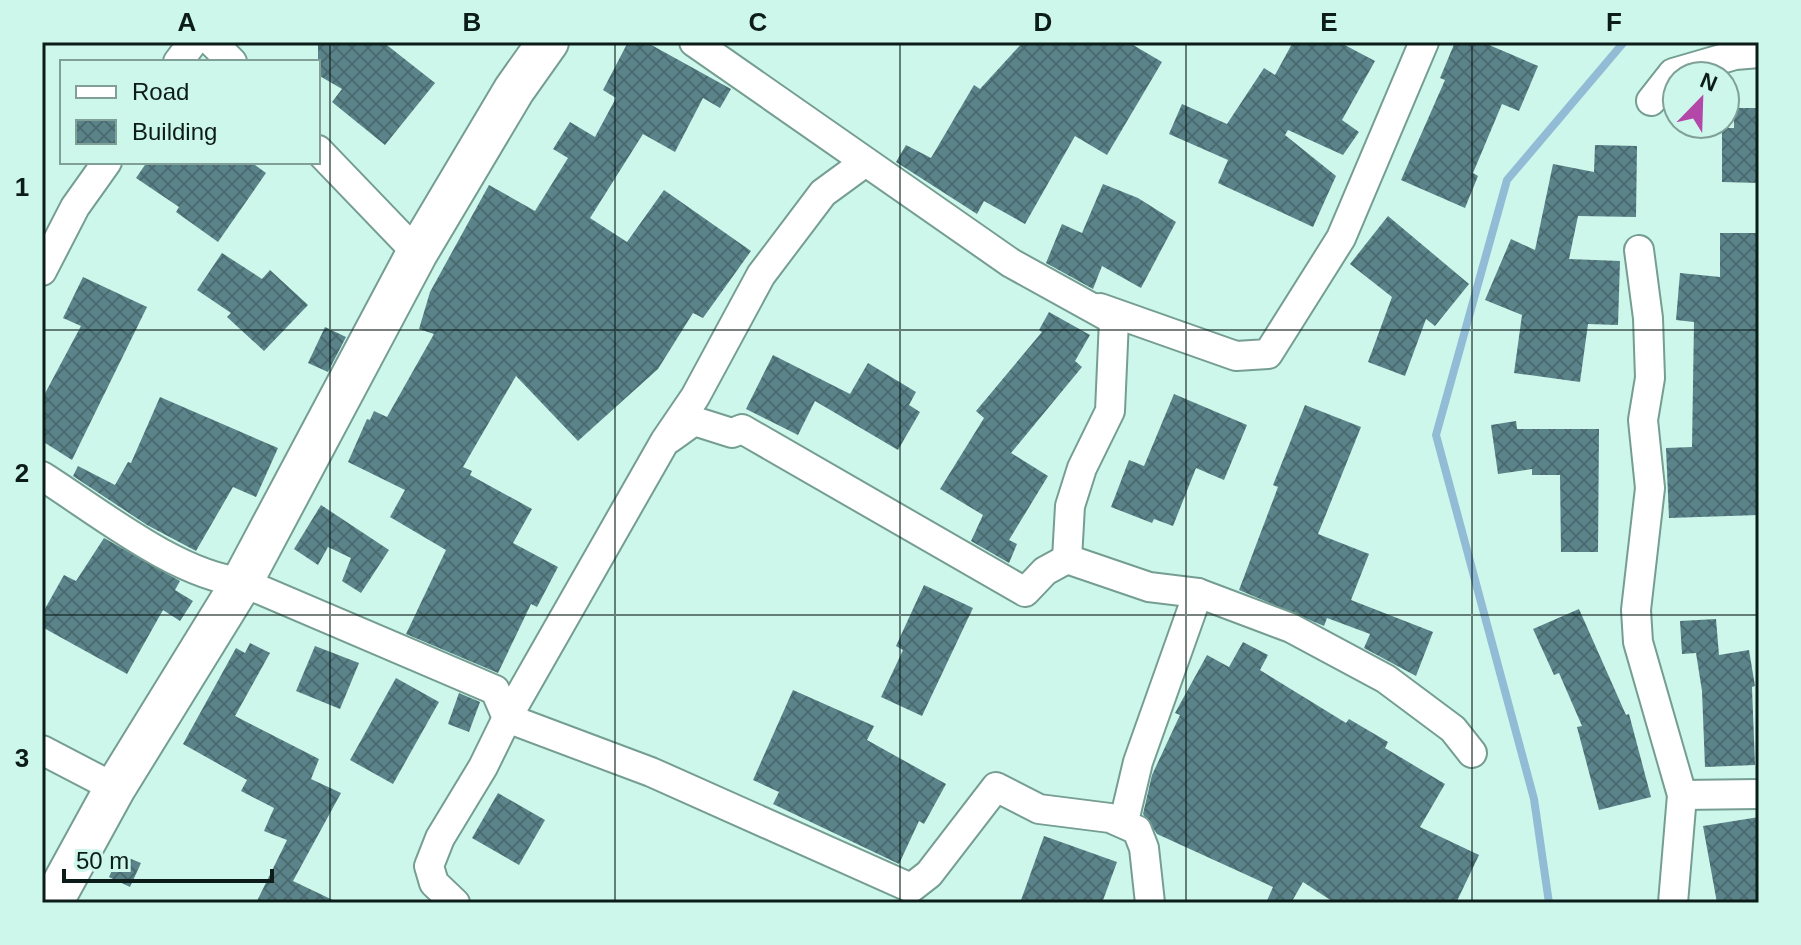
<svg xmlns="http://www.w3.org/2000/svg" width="1801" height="945" font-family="Helvetica,sans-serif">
	<defs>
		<pattern id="building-cross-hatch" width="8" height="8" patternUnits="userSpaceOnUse" patternTransform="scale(2)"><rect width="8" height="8" fill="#5b848a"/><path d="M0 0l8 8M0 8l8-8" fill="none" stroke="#4a6b70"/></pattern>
	</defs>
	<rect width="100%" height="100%" fill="#cdf7eb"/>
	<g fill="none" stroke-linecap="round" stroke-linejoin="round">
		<!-- stream -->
		<polyline stroke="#92bbd6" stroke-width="8" points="1549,903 1534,799 1436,435 1507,180 1624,42"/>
	</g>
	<!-- building -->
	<g fill="url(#building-cross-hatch)">
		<polygon points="318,42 383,42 435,83 385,145 332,102 342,89 318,75"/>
		<polygon points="628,42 646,42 731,89 720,108 703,98 675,152 643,134 590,218 627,242 664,190 751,251 703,318 693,313 658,369 578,441 516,376 463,467 472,471 470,475 532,509 513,543 558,567 537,607 531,604 498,673 406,634 446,550 390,517 405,490 348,462 367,419 370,420 374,411 387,417 434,334 419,329 430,292 489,185 535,211 568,158 553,149 570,122 595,137 616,98 603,90"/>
		<polygon points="1023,42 1128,42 1162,62 1107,155 1075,136 1025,224 984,201 977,214 896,162 906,145 931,158 974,85 980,89"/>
		<polygon points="1293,42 1339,42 1375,61 1342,120 1359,132 1343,155 1288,130 1285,135 1336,176 1313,227 1218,183 1228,160 1169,134 1182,104 1227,124 1264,68 1275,75"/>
		<polygon points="1455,42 1482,42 1538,66 1519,111 1502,104 1473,173 1478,176 1465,208 1401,180 1445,80 1440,78"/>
		<polygon points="1734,108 1759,108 1759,183 1722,182 1722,128 1734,128"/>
		<polygon points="1595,145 1637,146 1636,217 1578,216 1569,259 1620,261 1618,325 1588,324 1580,382 1514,373 1522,315 1485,300 1511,239 1535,250 1553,164 1594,172"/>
		<polygon points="147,162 251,162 266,173 218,242 176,212 179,207 136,178"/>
		<polygon points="1103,184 1138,198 1176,222 1141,288 1102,266 1093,289 1046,263 1062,224 1082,233"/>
		<polygon points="1388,216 1469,284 1435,326 1426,319 1405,376 1368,362 1392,297 1350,264"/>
		<polygon points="1720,233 1759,233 1759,515 1669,518 1666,448 1692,447 1694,322 1676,320 1680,273 1720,277"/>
		<polygon points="222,253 262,279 270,270 308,305 264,351 227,317 231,313 197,290"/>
		<polygon points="83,277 147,307 72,460 42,441 42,399 81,326 63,318"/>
		<polygon points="1049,312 1090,335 1075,361 1082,367 1011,453 1048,476 1009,540 1017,544 1009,563 971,541 983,515 940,489 984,418 976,411 1042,332 1039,330"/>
		<polygon points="325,327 346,337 328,372 308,363"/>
		<polygon points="773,355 850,394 868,363 916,392 909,405 920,412 898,450 815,401 798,435 746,409"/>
		<polygon points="1174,394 1247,425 1224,480 1196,468 1173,526 1154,519 1152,523 1111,507 1129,460 1144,466"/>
		<polygon points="160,397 278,448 256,497 233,487 196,551 147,525 73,476 78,466 115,485 128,462 131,463"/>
		<polygon points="1305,405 1361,427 1318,534 1369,554 1351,600 1433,632 1416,676 1364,648 1370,634 1327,618 1324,626 1239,590 1278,487 1273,485"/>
		<polygon points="1516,421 1517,429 1599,429 1598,552 1561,552 1560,475 1532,475 1532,469 1498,474 1491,425"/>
		<polygon points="321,505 389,550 361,593 342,581 351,558 328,547 318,565 294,549"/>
		<polygon points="104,538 180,581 175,590 193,601 180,621 163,610 127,674 42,627 42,614 64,575 76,581"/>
		<polygon points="924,585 973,608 922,716 881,697 903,650 896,646"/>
		<polygon points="1579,609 1626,715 1629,714 1651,797 1599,810 1577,727 1582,726 1559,673 1554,675 1533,629"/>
		<polygon points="1716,619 1719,655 1749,650 1755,686 1752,687 1755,765 1705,767 1702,691 1696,653 1682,654 1680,621"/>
		<polygon points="1243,642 1268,655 1260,670 1346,723 1349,719 1388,742 1385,748 1445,784 1420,827 1479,855 1456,903 1335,903 1303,882 1291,903 1266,903 1273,887 1157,834 1143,814 1152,775 1180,715 1175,713 1207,655 1229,667"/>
		<polygon points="250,643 270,653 235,716 319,759 311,779 341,793 293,881 339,903 256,903 287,840 264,831 274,808 241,791 247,780 183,744 236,648 245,653"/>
		<polygon points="315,646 359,663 340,709 296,691"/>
		<polygon points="396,678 439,702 393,784 350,760"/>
		<polygon points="793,690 874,726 867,740 946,784 924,824 919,821 899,864 773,804 779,792 753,780"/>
		<polygon points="459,693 480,702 469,732 448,724"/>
		<polygon points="498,793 545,820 519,865 472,838"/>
		<polygon points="1759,817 1759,903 1717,903 1703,826"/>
		<polygon points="1044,836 1117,862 1102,903 1020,903"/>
		<polygon points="119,854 141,863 130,887 109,877"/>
	</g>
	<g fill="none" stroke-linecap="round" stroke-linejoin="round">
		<defs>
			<g id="street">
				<polyline points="212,42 232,62"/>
				<polyline points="694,42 1011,263 1114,320 1110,411 1082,468 1070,506 1067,559 1149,587 1198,593 1291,628 1386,679 1453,729 1472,753"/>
				<polyline points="178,62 193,42"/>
				<polyline points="1651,101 1673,73 1735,55 1759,53"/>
				<polyline points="318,150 417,253"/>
				<polyline points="1639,250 1648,318 1650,378 1643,420 1650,488 1636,610 1638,642 1682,795 1673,903"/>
				<polyline points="42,271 75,207 107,162"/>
				<polyline points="1100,308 1236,356 1268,354 1341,238 1424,42"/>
				<polyline points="669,439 694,421 732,433 742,429 1025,592 1045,571 1067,559"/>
				<path d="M42,476C99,512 176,575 242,582L495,690L507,718L651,772L911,888L929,874L996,787L1039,809L1110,818L1137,830L1144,848L1150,903"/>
				<polyline points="42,750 115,788"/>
				<polyline points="1682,795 1759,794"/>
				<polyline points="1124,821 1138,762 1198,593"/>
				<polyline points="455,903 434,883 429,866 440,838 483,767 507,718 665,441 695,397 761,275 823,193 864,163"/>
			</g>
			<polyline id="secondary" points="52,903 115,788 242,582 417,253 514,90 548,42"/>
		</defs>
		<!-- street casing -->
		<use href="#street" stroke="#759d92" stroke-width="32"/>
		<!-- secondary casing -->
		<use href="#secondary" stroke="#759d92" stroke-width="44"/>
		<!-- street -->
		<use href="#street" stroke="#fff" stroke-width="28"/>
		<!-- secondary -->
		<use href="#secondary" stroke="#fff" stroke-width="40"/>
	</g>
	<!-- grid -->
	<path fill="none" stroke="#0c1c18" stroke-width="2" stroke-opacity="0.55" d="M330,42V903M615,42V903M900,42V903M1186,42V903M1472,42V903M42,330H1759M42,615H1759"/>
	<!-- border -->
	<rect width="1801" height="945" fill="none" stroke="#cdf7eb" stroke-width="88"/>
	<!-- legend -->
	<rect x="60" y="60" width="260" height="104" fill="#cdf7eb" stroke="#809f97" stroke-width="2"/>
	<rect x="76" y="86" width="40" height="12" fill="#ffffff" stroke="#809f97" stroke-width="2"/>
	<text x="132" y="100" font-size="24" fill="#0c1c18">Road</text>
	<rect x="76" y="120" width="40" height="24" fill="url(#building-cross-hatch)" stroke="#809f97" stroke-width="2"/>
	<text x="132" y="140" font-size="24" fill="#0c1c18">Building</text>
	<!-- north arrow -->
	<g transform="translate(1701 100) rotate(23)"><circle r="38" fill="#cdf7eb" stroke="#809f97" stroke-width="2"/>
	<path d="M0-6L14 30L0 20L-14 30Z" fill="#b348a9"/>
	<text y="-12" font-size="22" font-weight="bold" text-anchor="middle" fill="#0c1c18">N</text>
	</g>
	<!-- scale -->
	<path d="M64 869v12h208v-12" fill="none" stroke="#0c1c18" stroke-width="4"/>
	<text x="76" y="869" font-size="24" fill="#0c1c18" stroke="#cdf7eb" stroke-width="6" paint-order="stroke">50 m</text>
	<rect x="44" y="44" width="1713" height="857" fill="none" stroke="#0c1c18" stroke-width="3"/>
	<g font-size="26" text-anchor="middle" font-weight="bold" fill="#0c1c18">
		<text x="187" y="31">A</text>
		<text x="472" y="31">B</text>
		<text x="758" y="31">C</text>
		<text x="1043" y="31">D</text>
		<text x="1329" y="31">E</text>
		<text x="1614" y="31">F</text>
		<text x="22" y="196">1</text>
		<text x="22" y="482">2</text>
		<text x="22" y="767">3</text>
	</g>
</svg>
